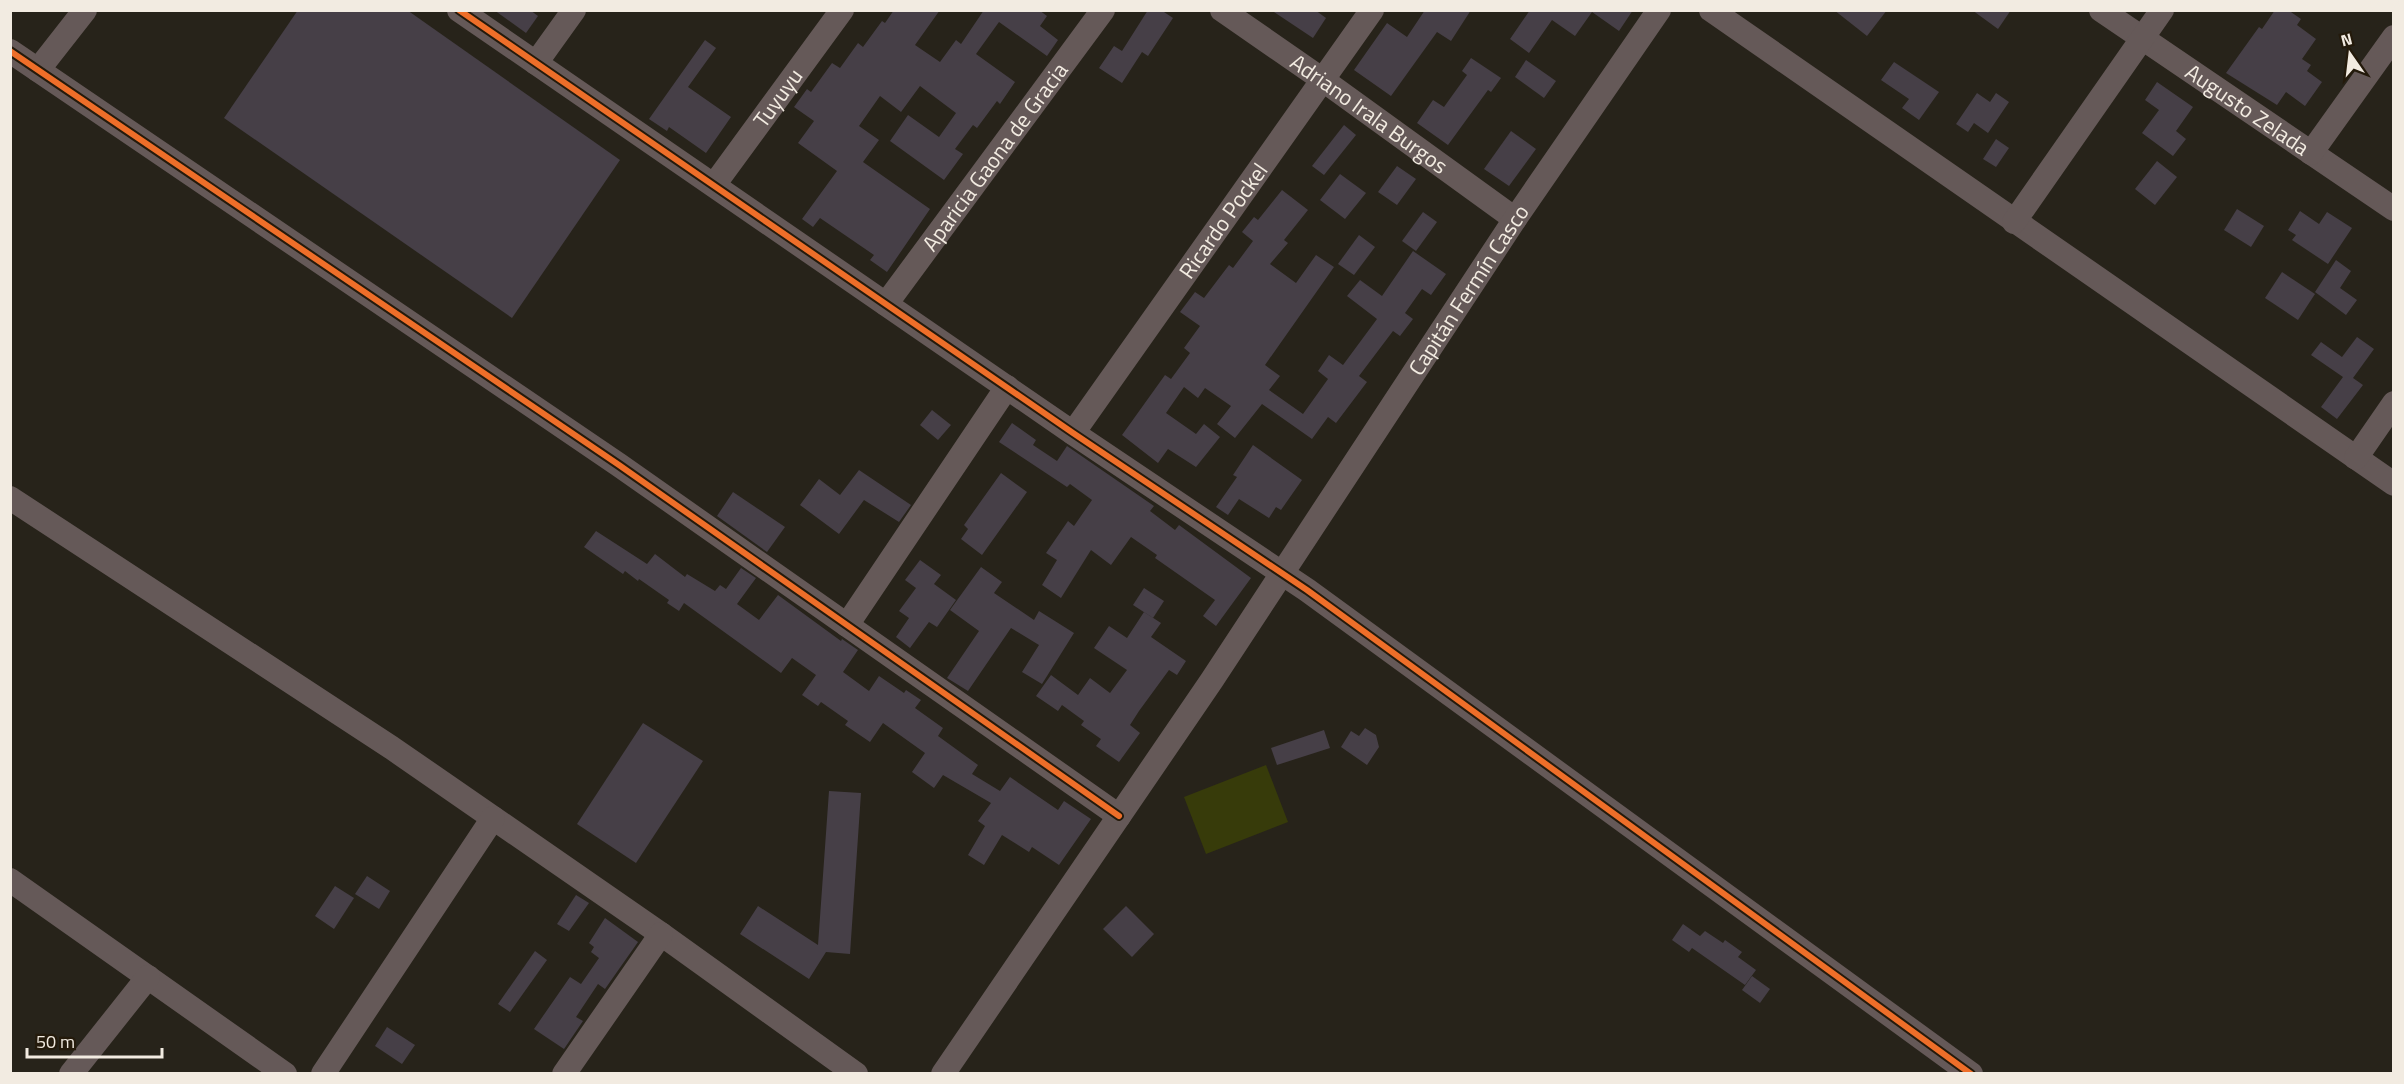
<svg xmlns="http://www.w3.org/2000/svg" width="2404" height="1084" font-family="'Titillium Web',sans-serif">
	<rect width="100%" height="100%" fill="#27231a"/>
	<!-- green -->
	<polygon fill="#373b0a" points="1266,765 1288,822 1206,854 1184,797"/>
	<!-- building -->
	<g fill="#463f47">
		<polygon points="298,10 407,10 620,160 512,318 224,118"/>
		<polygon points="494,10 530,10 538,16 526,33"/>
		<polygon points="894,10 940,10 915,45 940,62 956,40 961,44 984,10 1039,10 1047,16 1040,26 1058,40 1047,56 999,22 976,54 1015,82 1000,104 997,101 977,128 973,125 955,149 963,154 944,180 890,141 908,115 939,137 956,113 920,86 901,112 880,96 859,126 879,140 863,162 930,209 887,272 870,260 874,255 820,218 813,227 802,219 837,171 798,143 814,121 794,107 807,89 811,92 832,63 840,68 858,43 863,47 882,21 885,23"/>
		<polygon points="1148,10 1161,10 1173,18 1148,56 1142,52 1122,83 1099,68 1114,46 1122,51"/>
		<polygon points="1271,10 1315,10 1326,18 1313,38"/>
		<polygon points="1425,10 1471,10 1451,41 1437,32 1391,96 1354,70 1387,23 1407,37"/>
		<polygon points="1530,10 1633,10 1619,31 1592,12 1575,36 1552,20 1529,53 1510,39"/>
		<polygon points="1834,10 1887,10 1867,36"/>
		<polygon points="1972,10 2011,10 1998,29"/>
		<polygon points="2275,10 2288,10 2301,19 2297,25 2316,39 2302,59 2311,65 2307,71 2322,82 2305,106 2286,92 2277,105 2226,73 2259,27 2262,29"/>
		<polygon points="705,40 716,48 688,87 731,117 706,153 669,127 667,131 649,119"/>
		<polygon points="1471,58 1501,78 1491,92 1488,90 1448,145 1417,123 1433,100 1444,107 1467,75 1462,71"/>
		<polygon points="1526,60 1556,81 1544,98 1515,77"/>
		<polygon points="1894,62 1939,92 1919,120 1902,108 1909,99 1881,80"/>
		<polygon points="2157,82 2193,107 2176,131 2186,139 2173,156 2142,133 2159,110 2145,100"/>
		<polygon points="1977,93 1990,102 1996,93 2009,102 1988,133 1974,123 1968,132 1956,124"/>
		<polygon points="1344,125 1356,135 1324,175 1312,166"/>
		<polygon points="1511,131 1536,149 1509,186 1484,169"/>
		<polygon points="1996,139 2009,148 1996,167 1983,159"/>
		<polygon points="2157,161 2177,177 2155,205 2135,189"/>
		<polygon points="1397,166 1416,179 1397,205 1378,192"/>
		<polygon points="1340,174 1366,193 1345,219 1320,200"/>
		<polygon points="1282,190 1308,210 1284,240 1288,243 1270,264 1296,283 1316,255 1334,267 1265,365 1280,376 1269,390 1303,414 1328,379 1318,371 1329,355 1343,365 1377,319 1347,296 1360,280 1382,296 1413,251 1446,274 1431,295 1422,289 1405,313 1413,319 1400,336 1393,331 1359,376 1367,382 1336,423 1328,417 1312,439 1262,404 1235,438 1217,424 1231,406 1205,388 1198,398 1184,387 1166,413 1196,434 1204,424 1220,437 1196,467 1168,449 1158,463 1122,435 1165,375 1171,379 1190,353 1184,348 1200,326 1180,312 1195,292 1204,298 1229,265 1233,268 1253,241 1242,232 1254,217 1258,220"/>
		<polygon points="2237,209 2264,226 2251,247 2224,230"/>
		<polygon points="2300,211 2319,224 2327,212 2352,228 2328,264 2292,240 2296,235 2288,230"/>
		<polygon points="1423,212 1437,222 1416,251 1402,241"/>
		<polygon points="1359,235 1375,247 1354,275 1338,264"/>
		<polygon points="2336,260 2351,271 2340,288 2357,300 2346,315 2315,292"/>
		<polygon points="2282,272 2315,294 2298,320 2265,298"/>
		<polygon points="2357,337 2374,349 2353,378 2363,385 2337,419 2321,407 2343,377 2311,355 2321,342 2342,357"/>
		<polygon points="932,410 951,425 938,440 920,425"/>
		<polygon points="1012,423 1036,440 1033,445 1057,461 1067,446 1154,506 1150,511 1175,530 1179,525 1251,578 1216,626 1203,616 1215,600 1155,558 1157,555 1131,537 1111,565 1091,550 1061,598 1042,585 1057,560 1046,553 1068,521 1074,526 1092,500 1070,484 1067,487 999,442"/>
		<polygon points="1253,445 1302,480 1281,510 1276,507 1269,518 1239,499 1228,515 1216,507 1237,477 1233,475"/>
		<polygon points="859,470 911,505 899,522 864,500 839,534 800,505 819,479 840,495"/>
		<polygon points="1001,473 1027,492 982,555 961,539 968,529 964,525"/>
		<polygon points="733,492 785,527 767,552 717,516"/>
		<polygon points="596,531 647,564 655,554 685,577 687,574 715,591 720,585 726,589 741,568 756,578 737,604 759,620 778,595 841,641 842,639 858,650 843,672 869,691 879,676 904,693 906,690 921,700 915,708 943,728 938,736 978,765 972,774 1000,791 1010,777 1058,810 1064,801 1091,819 1059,865 1032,847 1029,852 1002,835 984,865 968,855 985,826 978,821 991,803 943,775 934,788 912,772 925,753 883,723 870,742 845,725 848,721 821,702 818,706 802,695 816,675 792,658 781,673 684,603 679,611 667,603 669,600 639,579 638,581 625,571 623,574 584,547"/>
		<polygon points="920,560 941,575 934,584 956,600 937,627 929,622 910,648 896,637 909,618 899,611 916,588 905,580"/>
		<polygon points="981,567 1002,582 994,593 1034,620 1039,611 1074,633 1042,684 1022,672 1039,645 1011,628 968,691 947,678 979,631 950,610"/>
		<polygon points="1144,588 1164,601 1153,618 1133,605"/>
		<polygon points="1144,612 1161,623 1151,637 1186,661 1177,675 1169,670 1139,711 1130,725 1140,733 1119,762 1096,746 1101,739 1081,725 1084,721 1062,705 1058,711 1036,696 1051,675 1078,695 1090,678 1110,693 1127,670 1094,648 1109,626 1127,638"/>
		<polygon points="643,723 703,761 636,863 577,824"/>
		<polygon points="1365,728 1376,735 1379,747 1367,765 1341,747 1351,731 1359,736"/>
		<polygon points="1324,730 1330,748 1277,765 1271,748"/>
		<polygon points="829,791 861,793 850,954 826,952 809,979 740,934 758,906 818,945"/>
		<polygon points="367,876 390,891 379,909 355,894"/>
		<polygon points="335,886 354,898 334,929 315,916"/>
		<polygon points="576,895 589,903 569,931 557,924"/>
		<polygon points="1126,906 1154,934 1132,957 1103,929"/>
		<polygon points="605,918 638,942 605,989 598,984 576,1017 583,1021 564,1049 534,1029 570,977 581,984 599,958 591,952 594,947 589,943"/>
		<polygon points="1683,924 1700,936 1705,931 1723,943 1725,940 1742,952 1738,957 1756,970 1745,985 1692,948 1689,952 1672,940"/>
		<polygon points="535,951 547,960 510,1012 498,1004"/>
		<polygon points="1752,976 1770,989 1760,1003 1742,990"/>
		<polygon points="387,1027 415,1045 402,1064 375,1046"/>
	</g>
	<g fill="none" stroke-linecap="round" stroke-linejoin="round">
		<!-- minor -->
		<g stroke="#655958" stroke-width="24">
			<polyline points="459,10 1073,433 1307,590 1971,1074"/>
			<path id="s1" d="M1222,10L1323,80L1515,219"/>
			<polyline points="1711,10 2394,484"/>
			<path id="s2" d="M2101,10L2394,209"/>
			<polyline points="10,51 619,465 1119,816"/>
			<polyline points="536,63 574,10"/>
			<polyline points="38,70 85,10"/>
			<polyline points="2311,153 2394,37"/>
			<path id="s3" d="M714,185L842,10"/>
			<polyline points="2014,222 2162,10"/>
			<path id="s4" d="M886,304L1103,10"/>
			<path id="s5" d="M1073,433L1372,10"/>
			<polyline points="2356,458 2394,403"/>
			<polyline points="10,498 392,748 661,934 856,1074"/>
			<polyline points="847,625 1007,387"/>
			<polyline points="10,880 285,1074"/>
			<polyline points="71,1074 148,977"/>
			<polyline points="323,1074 493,818"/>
			<polyline points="564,1074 661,934"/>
			<path id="s6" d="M943,1074L1212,680L1515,219L1659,10"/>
		</g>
		<defs>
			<g id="cycleway">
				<polyline points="459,10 1073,433 1307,590 1971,1074"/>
				<polyline points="10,51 619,465 1119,816"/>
			</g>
		</defs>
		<!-- cycleway casing -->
		<use href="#cycleway" stroke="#241a0b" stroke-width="10"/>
		<!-- cycleway -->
		<use href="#cycleway" stroke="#ee6e29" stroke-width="6"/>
	</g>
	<g text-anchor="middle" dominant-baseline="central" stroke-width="4.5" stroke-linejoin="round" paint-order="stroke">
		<!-- street labels -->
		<g font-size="22" fill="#f2ebe1" stroke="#241a0b">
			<text stroke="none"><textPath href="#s3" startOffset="108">Tuyuyu</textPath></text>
			<text stroke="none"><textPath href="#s2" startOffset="177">Augusto Zelada</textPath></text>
			<text stroke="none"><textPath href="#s1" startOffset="180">Adriano Irala Burgos</textPath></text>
			<text stroke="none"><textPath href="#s4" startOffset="183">Aparicia Gaona de Gracia</textPath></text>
			<text stroke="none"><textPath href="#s5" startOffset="260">Ricardo Pockel</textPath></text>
			<text stroke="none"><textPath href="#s6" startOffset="944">Capitán Fermín Casco</textPath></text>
		</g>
	</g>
	<!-- border -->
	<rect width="2404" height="1084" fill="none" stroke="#f2ebe1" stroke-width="24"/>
	<!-- north arrow -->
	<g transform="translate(2350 54) rotate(346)" stroke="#241a0b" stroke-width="4.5" paint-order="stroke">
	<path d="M0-4.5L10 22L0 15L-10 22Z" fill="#f2ebe1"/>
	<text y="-9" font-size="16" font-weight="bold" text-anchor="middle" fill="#f2ebe1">N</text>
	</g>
	<!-- scale -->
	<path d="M27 1048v9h135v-9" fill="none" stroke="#f2ebe1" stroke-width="3"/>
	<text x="36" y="1048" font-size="18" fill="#f2ebe1" stroke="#241a0b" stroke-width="4.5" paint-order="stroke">50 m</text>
</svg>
